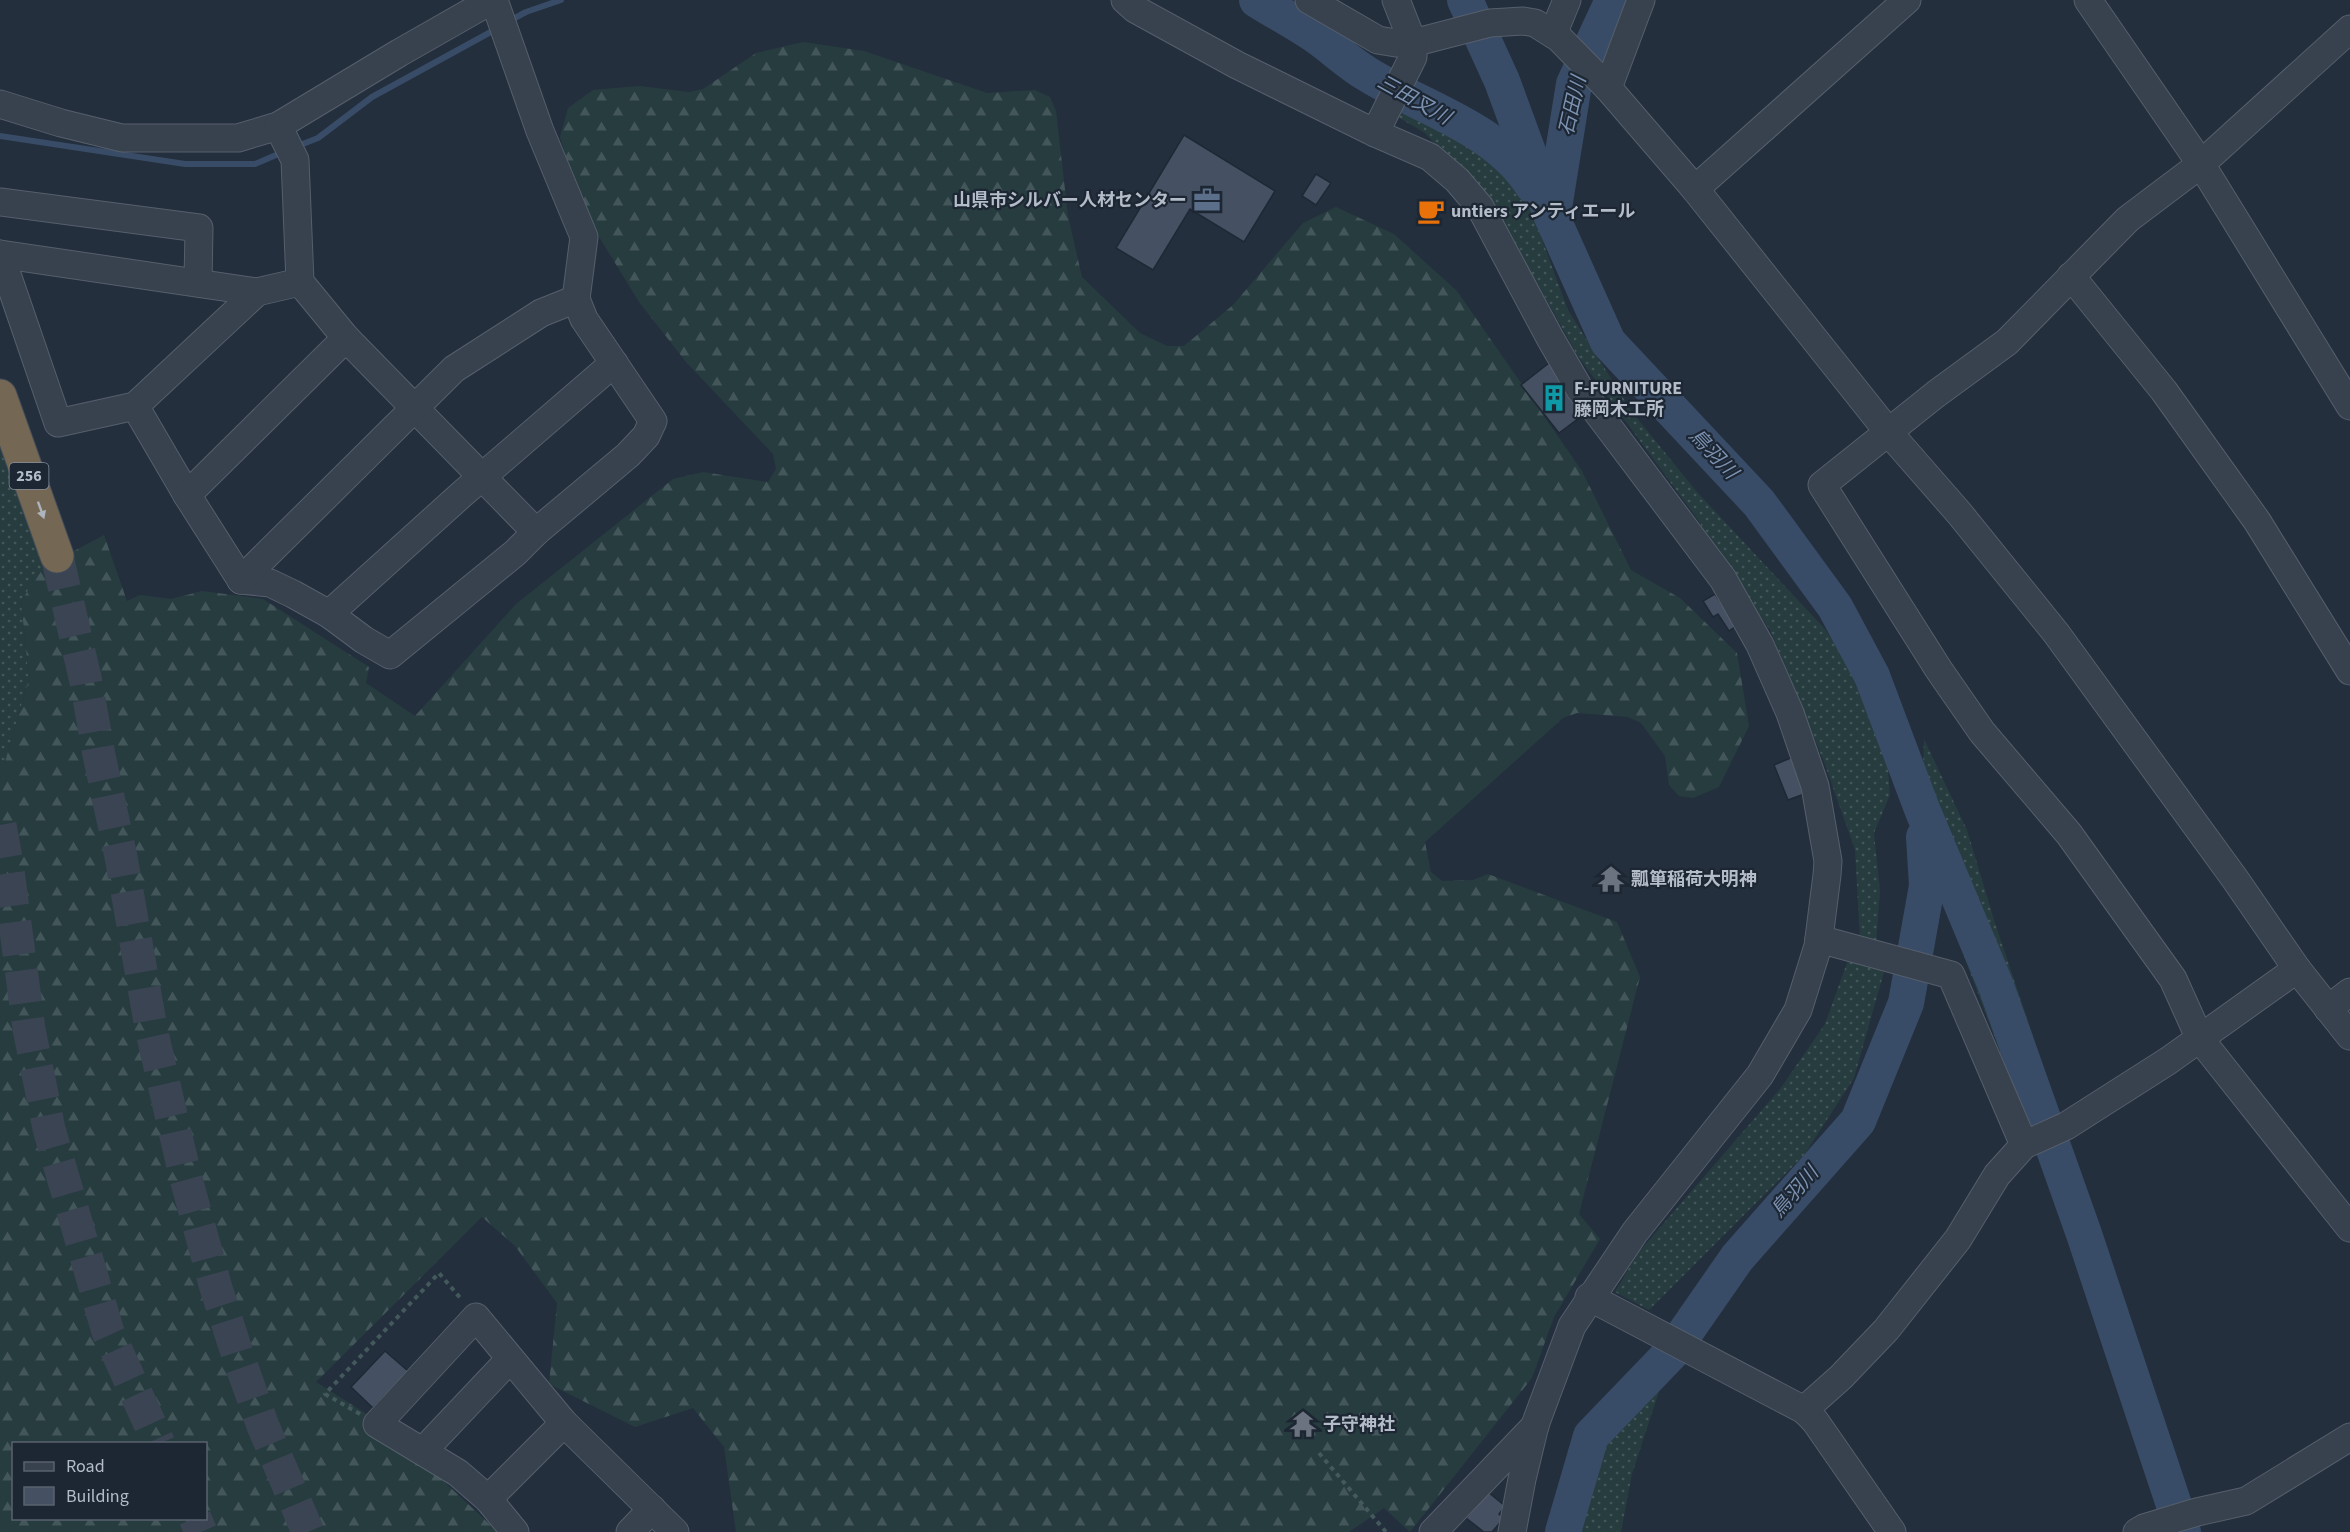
<svg xmlns="http://www.w3.org/2000/svg" width="2350" height="1532" font-family="'Source Sans 3','Noto Sans JP',sans-serif">
	<defs>
		<pattern id="grass-dots" width="8" height="8" patternUnits="userSpaceOnUse" patternTransform="scale(1.5)"><rect width="8" height="8" fill="#263c3f"/><path d="M2 2h.1M6 6h.1" fill="none" stroke="#435659" stroke-width="1.8" stroke-linecap="round"/></pattern>
		<pattern id="forest-firs" width="22" height="20" patternUnits="userSpaceOnUse" patternTransform="scale(1.5)"><rect width="22" height="20" fill="#263c3f"/><path d="M5 1l3.5 6h-7zM16 11l3.5 6h-7z" fill="#435659"/></pattern>
	</defs>
	<rect width="100%" height="100%" fill="#242f3e"/>
	<!-- grass -->
	<g fill="url(#grass-dots)">
		<polygon points="1404,104 1456,129 1507,167 1526,196 1568,310 1632,412 1697,492 1824,628 1856,673 1888,769 1890,795 1874,833 1880,891 1876,945 1860,939 1855,850 1824,762 1770,630 1702,532 1701,524 1577,355 1535,279 1483,198 1425,133 1398,117"/>
		<polygon points="0,446 44,567 21,601 29,679 5,762 0,762"/>
		<polygon points="1924,739 1967,830 1995,923 2059,1113 2029,1129 1959,943 1950,837 1923,770"/>
		<polygon points="1848,960 1884,972 1854,1078 1804,1155 1649,1310 1615,1292 1638,1253 1780,1089 1825,1024"/>
		<path d="M1666,1370L1632,1474L1621,1532H1578C1584,1495 1603,1432 1628,1403C1638,1391 1654,1380 1666,1370Z"/>
	</g>
	<!-- forest -->
	<path fill="url(#forest-firs)" fill-rule="evenodd" d="M803,42L864,51L987,93L1035,90L1050,97L1056,111L1068,216L1082,277L1140,333L1167,346H1184L1233,305L1303,223L1336,207L1394,234L1457,291L1582,471L1631,570L1680,598L1737,653L1749,726L1719,787L1693,798L1679,796L1669,785L1665,756L1641,723L1628,717L1577,713L1563,718L1425,842L1431,872L1442,881L1473,880L1488,874L1617,922L1640,977L1579,1214L1600,1239L1554,1317L1532,1378L1410,1532L1384,1508L1349,1532H736L724,1447L693,1408L635,1427L549,1384L557,1303L515,1246L482,1217L316,1382L381,1423L498,1532H0V762H5L29,679L21,601L44,567L104,535L127,601L140,595L171,599L202,591L263,599L369,667L366,683L415,716L516,604L673,479L703,472L768,482L776,469L773,454L686,362L639,302L582,209L560,137L568,108L593,90L639,86L689,92L703,89L756,53ZM14,1444H206V1518H14Z"/>
	<g fill="none" stroke-linecap="round" stroke-linejoin="round">
		<!-- stream -->
		<g stroke="#394c67" stroke-width="6">
			<polyline points="509,21 526,12 561,0"/>
			<polyline points="0,136 185,164 255,164 283,152"/>
			<polyline points="295,147 318,138 372,97 498,28"/>
		</g>
		<!-- river -->
		<g stroke="#394c67" stroke-width="36">
			<path d="M1257,0C1276,12 1297,23 1316,36C1333,48 1349,63 1367,74C1423,109 1496,127 1533,186"/>
			<polyline points="1465,0 1502,81 1552,217 1608,342 1759,503 1835,607 1872,676 1922,809 1996,986 2084,1234 2183,1532"/>
			<polyline points="1553,214 1574,84 1613,0"/>
			<polyline points="1563,1532 1591,1436 1671,1353 1737,1258 1858,1121 1906,1003 1927,886 1924,837"/>
		</g>
	</g>
	<!-- building -->
	<g fill="#455162" stroke="#1f2835" stroke-width="1.5">
		<polygon points="1184,135 1275,191 1244,242 1190,209 1153,270 1116,248"/>
		<polygon points="1316,174 1331,183 1316,205 1302,196"/>
		<polygon points="1549,363 1587,412 1559,433 1521,385"/>
		<polygon points="1715,594 1736,626 1729,631 1718,614 1713,617 1703,601"/>
		<polygon points="1793,757 1807,793 1788,800 1774,765"/>
		<polygon points="385,1351 408,1371 373,1408 351,1387"/>
		<polygon points="1488,1492 1505,1506 1499,1514 1504,1518 1492,1532 1484,1532 1466,1518"/>
	</g>
	<g fill="none" stroke-linecap="round" stroke-linejoin="round">
		<!-- highway-tunnel -->
		<g stroke="#3a4453" stroke-width="33" stroke-dasharray="33 16" stroke-linecap="butt">
			<polyline points="57,556 86,682 99,755 121,857 151,1028 185,1175 216,1288 238,1356 263,1426 308,1532"/>
			<polyline points="0,825 7,863 29,1029 49,1129 108,1332 159,1444"/>
			<polyline points="195,1518 201,1532"/>
		</g>
		<defs>
			<g id="minor">
				<polyline points="1125,0 1135,9 1237,65 1375,133 1430,157 1457,180 1480,207 1550,338 1579,388 1723,579 1760,645 1790,713 1815,786 1828,861 1827,875 1818,946 1798,1010 1760,1075 1635,1232 1572,1326 1535,1425 1522,1479 1512,1532"/>
				<polyline points="1309,0 1378,40 1396,43 1413,43 1490,23 1523,21 1535,23 1559,38 1608,88 1695,189 1890,434 1959,513 2056,633 2235,879 2297,969 2350,1036"/>
				<polyline points="2088,0 2201,164 2350,406"/>
				<polyline points="2350,29 2201,164 2128,219 2007,342 1936,394 1822,485 1939,670 1982,732 2069,834 2173,979 2200,1039 2350,1228"/>
				<polyline points="1553,34 1567,0"/>
				<polyline points="1608,88 1641,0"/>
				<polyline points="0,104 61,123 122,138 238,138 278,126 399,53 492,0"/>
				<polyline points="278,126 295,160 300,282 346,338 536,532"/>
				<polyline points="1375,133 1413,57 1413,43 1396,0"/>
				<polyline points="1695,189 1907,0"/>
				<polyline points="0,202 199,228 198,283"/>
				<polyline points="0,254 58,423 135,406 257,292"/>
				<polyline points="0,254 257,292 300,282"/>
				<polyline points="2071,276 2164,391 2257,521 2350,671"/>
				<polyline points="135,406 187,495 241,580"/>
				<polyline points="187,495 346,338"/>
				<polyline points="241,580 270,583 293,594 329,614 364,640 390,655 515,553 536,532 628,455 646,436 653,421 584,319 576,299 584,237 540,131 494,0"/>
				<polyline points="241,580 454,369 541,313 576,299"/>
				<polyline points="329,614 462,494 614,363"/>
				<polyline points="1819,939 1951,975 2024,1145"/>
				<polyline points="2328,1009 2350,992"/>
				<polyline points="1589,1297 1804,1410 1815,1421 1892,1532"/>
				<polyline points="1804,1410 1841,1377 1886,1330 1958,1239 1997,1175 2024,1145 2066,1126 2168,1061 2297,969"/>
				<polyline points="423,1451 510,1359"/>
				<polyline points="488,1499 564,1423"/>
				<polyline points="515,1532 488,1499 458,1473 377,1424 476,1317 564,1423 675,1532"/>
				<polyline points="630,1532 652,1509"/>
				<polyline points="1433,1532 1535,1426"/>
				<polyline points="2137,1532 2144,1528 2197,1512 2246,1501 2350,1437"/>
			</g>
			<polyline id="highway" points="0,396 57,556"/>
		</defs>
		<!-- minor casing -->
		<use href="#minor" stroke="#565f6c" stroke-width="29"/>
		<!-- highway casing -->
		<use href="#highway" stroke="#434c59" stroke-width="35"/>
		<!-- path -->
		<g stroke="#44595c" stroke-width="4" stroke-dasharray="4.5 4.5" stroke-linecap="butt">
			<polyline points="360,1414 325,1394 439,1273 462,1300"/>
			<polyline points="1319,1453 1386,1532"/>
		</g>
		<!-- minor -->
		<use href="#minor" stroke="#38414e" stroke-width="27"/>
		<!-- highway -->
		<use href="#highway" stroke="#746855" stroke-width="33"/>
	</g>
	<!-- one-way arrows -->
	<defs><path id="oneway-solid" d="M-6-.8H1V-3.2L6.5 0L1 3.2V.8H-6Z" transform="scale(1.5)"/></defs>
	<use fill="#aeb4bd" href="#oneway-solid" transform="translate(41 510) rotate(70)"/>
	<!-- icons -->
	<defs>
		<symbol id="office-bare" viewBox="-9 -9 18 18"><path d="M-6-3h4V-5.5h4V-3h4V5H-6ZM-1-4.5V-3h2v-1.5ZM-6 0V1H6V0Z" fill="#5c6f8a" stroke="#1d2633" stroke-width="2.5" paint-order="stroke"/></symbol>
		<symbol id="cafe-bare" viewBox="-9 -9 18 18"><path d="M-5.5-4.5H6V0H3Q3 3.5 0 3.5H-2.5Q-5.5 3.5-5.5 0ZM3-3.2v2h1.7v-2ZM-6 4.5H4V6H-6Z" fill="#e8710a" stroke="#1d2633" stroke-width="2.5" paint-order="stroke"/></symbol>
		<symbol id="building-bare" viewBox="-9 -9 18 18"><path d="M-4-6H4V6H1V3H-1V6H-4ZM-2.5-4.3h1.7v1.8h-1.7ZM.8-4.3h1.7v1.8H.8ZM-2.5-1h1.7V.8h-1.7ZM.8-1h1.7V.8H.8Z" fill="#0f9aa8" stroke="#1d2633" stroke-width="2.5" paint-order="stroke"/></symbol>
		<symbol id="temple-bare" viewBox="-9 -9 18 18"><path d="M0-6L5-2H3V0L6.5 2.5H4V6H1.5V3h-3V6H-4V2.5H-6.5L-3 0V-2H-5Z" fill="#6b7280" stroke="#1d2633" stroke-width="2.5" paint-order="stroke"/></symbol>
	</defs>
	<g fill-rule="evenodd">
		<use href="#office-bare" x="1188" y="181" width="38" height="38"/>
		<use href="#cafe-bare" x="1412" y="192" width="38" height="38"/>
		<use href="#building-bare" x="1535" y="379" width="38" height="38"/>
		<use href="#temple-bare" x="1592" y="860" width="38" height="38"/>
		<use href="#temple-bare" x="1284" y="1405" width="38" height="38"/>
	</g>
	<g text-anchor="middle" dominant-baseline="central" stroke-width="4.5" stroke-linejoin="round" paint-order="stroke">
		<!-- shield labels -->
		<rect fill="#1d2633" stroke="#878f9c" stroke-width="1.5" x="9.5" y="463" width="39" height="26" rx="4.5"/>
		<g font-size="16" font-weight="bold" fill="#b4bcc9">
			<text x="29" y="476">256</text>
		</g>
		<!-- poi labels -->
		<g font-size="18" font-weight="bold" fill="#b4bcc9" stroke="#1d2633" text-anchor="start">
			<text x="1187" y="200" text-anchor="end">山県市シルバー人材センター</text>
			<text x="1451" y="211">untiers アンティエール</text>
			<text x="1574" y="388">F-FURNITURE<tspan x="1574" dy="21">藤岡木工所</tspan></text>
			<text x="1631" y="879">瓢箪稲荷大明神</text>
			<text x="1323" y="1424">子守神社</text>
		</g>
		<!-- water labels -->
		<g font-size="20" font-style="italic" fill="#7c92b1" stroke="#1d2633">
			<text transform="translate(1414 100) rotate(29)">三田叉川</text>
			<text transform="translate(1573 106) rotate(-77)">石田川</text>
			<text transform="translate(1713 454) rotate(47)">鳥羽川</text>
			<text transform="translate(1795 1192) rotate(-49)">鳥羽川</text>
		</g>
	</g>
	<!-- legend -->
	<rect x="12" y="1442" width="195" height="78" fill="#1d2633" stroke="#59626f" stroke-width="1.5"/>
	<rect x="24" y="1462" width="30" height="9" fill="#38414e" stroke="#59626f" stroke-width="1.5"/>
	<text x="66" y="1472" font-size="18" fill="#b4bcc9">Road</text>
	<rect x="24" y="1487" width="30" height="18" fill="#455162" stroke="#59626f" stroke-width="1.5"/>
	<text x="66" y="1502" font-size="18" fill="#b4bcc9">Building</text>
</svg>
